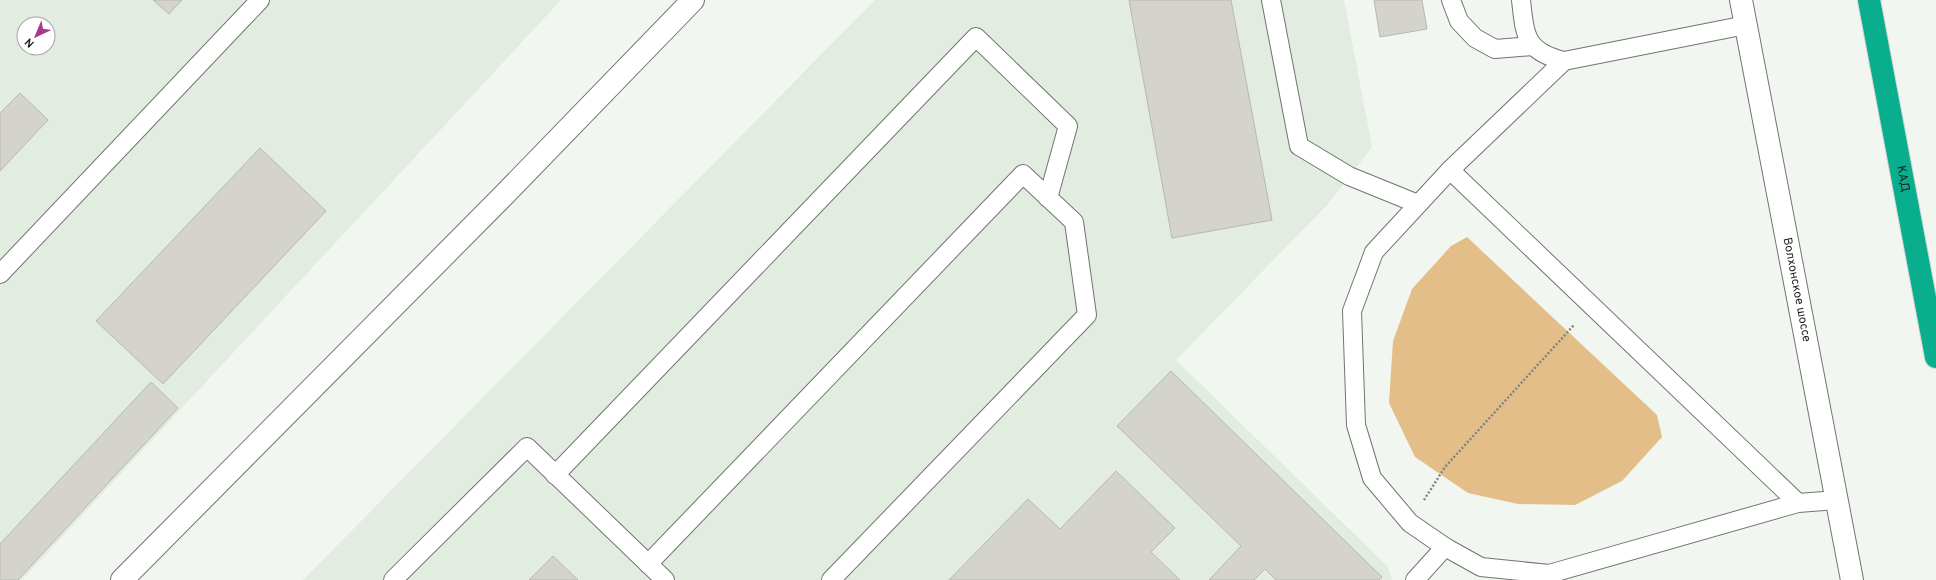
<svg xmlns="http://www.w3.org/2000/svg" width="1936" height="580" font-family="Overpass,sans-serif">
	<rect width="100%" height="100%" fill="#f1f6f0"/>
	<!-- built -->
	<g fill="#e2ece0" fill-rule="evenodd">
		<path d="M0,0H561L22,580H0ZM24,24H48V48H24Z"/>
		<polygon points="875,0 1344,0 1372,147 1328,204 1176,360 1388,567 1392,580 303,580"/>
	</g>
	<!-- forest -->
	<polygon fill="#e4be88" points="1467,237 1657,415 1662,437 1622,481 1575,505 1518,504 1468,493 1415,457 1389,403 1393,341 1412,289 1451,246"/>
	<!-- building -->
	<g fill="#d4d4cd" stroke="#b7b8b0">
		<polygon points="153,0 182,0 169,14"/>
		<polygon points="1129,0 1231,0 1272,220 1172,238"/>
		<polygon points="1374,0 1422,0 1427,29 1380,37"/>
		<polygon points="20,93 48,120 0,171 0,113"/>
		<polygon points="260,148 326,211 163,384 96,321"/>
		<polygon points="1171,371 1382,577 1379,580 1276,580 1265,569 1254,580 1209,580 1241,546 1117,426"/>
		<polygon points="151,382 178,408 18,580 0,580 0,544"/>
		<polygon points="1116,471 1175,528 1151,552 1180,580 949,580 1028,499 1060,529"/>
		<polygon points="553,556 578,580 529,580"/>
	</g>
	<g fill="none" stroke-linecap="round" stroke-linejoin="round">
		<defs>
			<g id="service">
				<polyline points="1271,0 1299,146 1349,176 1418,204"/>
				<polyline points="1451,0 1459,21 1475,38 1495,49 1533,46"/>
				<path d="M1521,0C1525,36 1525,51 1564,61"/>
				<polyline points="1746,25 1564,61 1450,170 1374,252 1352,311 1356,425 1372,478 1410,523 1445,547 1481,567 1549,574 1798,503 1837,500"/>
				<polyline points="1450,170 1798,503"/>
				<polyline points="0,274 260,0"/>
				<polyline points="555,475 976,37 1068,126 1048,198"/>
				<polyline points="648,564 1023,174 1074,222 1087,315 831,580"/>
				<polyline points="393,580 527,447 665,580"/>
				<polyline points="1415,580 1445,547"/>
			</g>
			<g id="minor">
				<path id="s1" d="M1741,0L1852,580"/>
				<polyline points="122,580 504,195 693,0"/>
			</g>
			<g id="motorway">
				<path id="s2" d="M1869,0L1936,357"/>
			</g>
		</defs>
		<!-- service casing -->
		<use href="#service" stroke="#717570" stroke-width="20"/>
		<!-- minor casing -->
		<use href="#minor" stroke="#717570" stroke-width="24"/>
		<!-- motorway casing -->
		<use href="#motorway" stroke="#d2d2d2" stroke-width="24"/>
		<!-- path -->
		<polyline stroke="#818581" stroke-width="2.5" stroke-dasharray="2 2" stroke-linecap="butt" points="1424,500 1445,467 1574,325"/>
		<!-- service -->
		<use href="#service" stroke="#fff" stroke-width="18"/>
		<!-- minor -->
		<use href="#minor" stroke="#fff" stroke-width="22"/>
		<!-- motorway -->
		<use href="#motorway" stroke="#08ae8d" stroke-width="22"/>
	</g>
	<g text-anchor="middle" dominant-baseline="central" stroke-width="4" stroke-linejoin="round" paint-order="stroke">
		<!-- street labels -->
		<g font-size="12" fill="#1e201e" stroke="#fff">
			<text stroke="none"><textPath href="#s2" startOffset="182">КАД</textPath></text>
			<text stroke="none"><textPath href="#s1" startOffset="295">Волхонское шоссе</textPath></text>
		</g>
	</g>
	<!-- north arrow -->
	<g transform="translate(36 36) rotate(224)"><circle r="19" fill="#ffffff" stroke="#a5a6a5"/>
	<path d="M0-3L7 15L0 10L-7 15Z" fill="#aa3690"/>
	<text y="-6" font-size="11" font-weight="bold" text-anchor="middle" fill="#1e201e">N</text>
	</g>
</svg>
